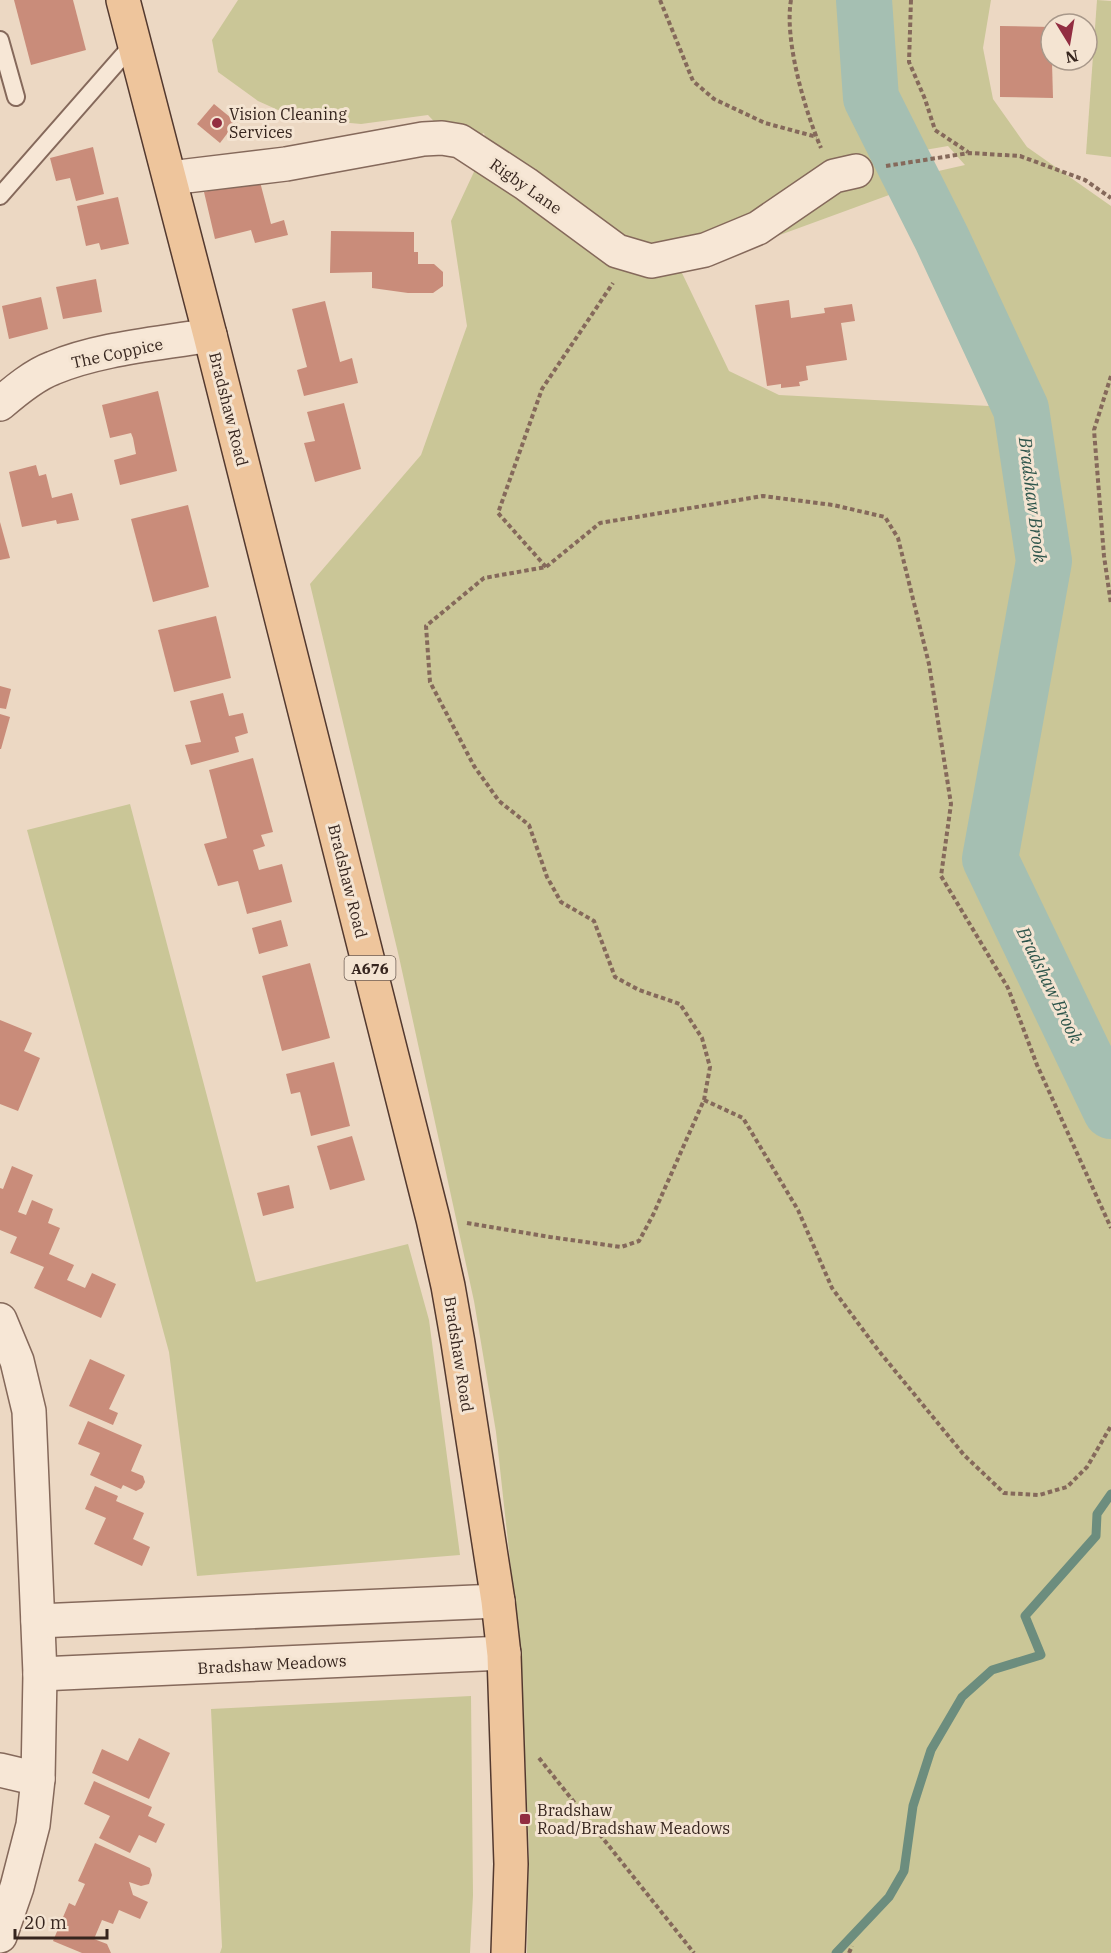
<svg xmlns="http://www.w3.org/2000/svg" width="1111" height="1953" font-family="'IBM Plex Serif',serif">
	<rect width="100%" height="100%" fill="#ecd8c3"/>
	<!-- green -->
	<g fill="#cac697" fill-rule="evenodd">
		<path d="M238,0H991L983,48L993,99L1027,147L1111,206V1953H527L529,1851L521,1661L496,1432L474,1301L399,957L310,584L421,455L467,326L451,221L487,144L484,133L458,147L428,115L361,124L296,118L258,101L218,72L212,40ZM948,146L965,165L890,182L878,158ZM900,191L977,347L989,406L779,395L729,371L681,271Z"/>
		<polygon points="1097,0 1111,1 1111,157 1086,154"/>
		<polygon points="130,804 256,1282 408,1244 429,1320 460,1555 197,1576 169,1352 27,830"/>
		<polygon points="471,1696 473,1895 470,1953 220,1953 222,1947 211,1709"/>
	</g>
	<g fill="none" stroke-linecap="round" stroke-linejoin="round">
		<!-- stream -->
		<polyline stroke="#6c8d7e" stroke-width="9" points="836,1953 889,1897 904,1871 913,1806 931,1750 962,1697 992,1670 1041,1655 1025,1616 1096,1536 1097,1514 1111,1494"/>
		<!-- river -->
		<polyline stroke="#a5bfb2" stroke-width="56" points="864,0 871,98 942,239 1021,409 1044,561 990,859 1111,1111"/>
	</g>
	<!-- building -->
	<g fill="#c98c7a">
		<polygon points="14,0 73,0 86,50 31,65"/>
		<polygon points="1000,26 1051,27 1053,98 1000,97"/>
		<polygon points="214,104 236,122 220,143 197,124"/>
		<polygon points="93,147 104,194 76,201 70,178 56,181 50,158"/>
		<polygon points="259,178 271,224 284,220 288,235 255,243 251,230 215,239 204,192"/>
		<polygon points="118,197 129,244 101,250 99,243 86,246 77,206"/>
		<polygon points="331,231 414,232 414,252 418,252 418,264 434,264 443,272 443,286 433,293 408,293 372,288 372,272 330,273"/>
		<polygon points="96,279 102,312 63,319 56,287"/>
		<polygon points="41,297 48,329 9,339 2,306"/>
		<polygon points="789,300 791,318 825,313 824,308 852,304 855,321 841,323 847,360 806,366 808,380 799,382 800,386 781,388 781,384 767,386 755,305"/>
		<polygon points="325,301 340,362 352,358 358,383 304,396 297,370 307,367 292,309"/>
		<polygon points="158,391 177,471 120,485 114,460 136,454 133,438 131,433 110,438 102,405"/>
		<polygon points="344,403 361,469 315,482 304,443 315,441 307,412"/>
		<polygon points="36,465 39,476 46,474 52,498 72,493 79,520 57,524 56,520 22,527 9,472"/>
		<polygon points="188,505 209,587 153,602 131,519"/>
		<polygon points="0,522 10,558 0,560"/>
		<polygon points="216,616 231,678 174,692 158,630"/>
		<polygon points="0,686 11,689 6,709 0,708"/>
		<polygon points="223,693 229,716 243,713 248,733 235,737 239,752 191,765 185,745 201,742 190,701"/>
		<polygon points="0,714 10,717 1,749 0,749"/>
		<polygon points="253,758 273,832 261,835 265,846 253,850 259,870 282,864 292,902 247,914 238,881 218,886 204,844 227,838 209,770"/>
		<polygon points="281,920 288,946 259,954 252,928"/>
		<polygon points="310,963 330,1038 282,1051 262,976"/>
		<polygon points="0,1020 32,1033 24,1051 40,1058 18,1111 0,1104"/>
		<polygon points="334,1062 350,1126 311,1136 300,1092 291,1094 286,1074"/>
		<polygon points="352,1136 365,1180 330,1190 317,1146"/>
		<polygon points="12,1166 33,1175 18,1212 26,1215 32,1200 53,1209 48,1223 60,1228 49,1254 74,1265 67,1280 85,1288 92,1273 116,1284 101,1318 34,1288 44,1267 10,1253 17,1237 0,1230 0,1188 3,1189"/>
		<polygon points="289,1185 294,1208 263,1216 257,1193"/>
		<polygon points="90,1359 125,1375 109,1409 118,1413 113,1425 69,1406"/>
		<polygon points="88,1421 142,1445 131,1471 143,1476 145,1482 142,1488 136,1491 123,1485 121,1489 90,1475 100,1453 78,1444"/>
		<polygon points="95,1486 118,1496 116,1501 144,1513 133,1539 150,1547 142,1566 94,1544 106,1518 85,1509"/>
		<polygon points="139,1738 170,1753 149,1799 92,1773 102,1749 128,1761"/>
		<polygon points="94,1781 152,1807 148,1816 165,1824 156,1843 139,1835 130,1853 99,1838 110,1816 84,1804"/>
		<polygon points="95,1843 150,1868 152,1875 149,1884 141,1886 129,1882 133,1895 148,1902 140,1919 119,1910 113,1924 102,1920 94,1939 107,1944 111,1953 82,1953 53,1941 69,1903 75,1906 85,1884 78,1881"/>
	</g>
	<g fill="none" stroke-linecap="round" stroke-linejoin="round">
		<defs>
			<g id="service">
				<polyline points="0,40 16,97"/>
				<polyline points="0,196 134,43"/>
			</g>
			<g id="minor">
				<polyline points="170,178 286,164 423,139 442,138 460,141 526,184 617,251 651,261 705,250 758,228 834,176 856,171"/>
				<path d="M0,404C15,391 34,375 53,368C101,348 159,344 210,335"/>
				<polyline points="0,1320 17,1361 29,1411 40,1674 38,1779 33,1825 17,1887 0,1936"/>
				<polyline points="38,1621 498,1601"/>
				<polyline points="40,1674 504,1653"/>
				<polyline points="0,1770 38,1779"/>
			</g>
			<polyline id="primary" points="123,0 210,335 433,1219 448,1286 458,1343 498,1601 504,1655 511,1864 508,1953"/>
		</defs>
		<!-- service casing -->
		<use href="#service" stroke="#85695b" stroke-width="20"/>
		<!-- minor casing -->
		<use href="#minor" stroke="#85695b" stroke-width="36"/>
		<!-- primary casing -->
		<use href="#primary" stroke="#53392f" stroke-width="36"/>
		<!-- path -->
		<g stroke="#85695b" stroke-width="4" stroke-dasharray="4.5 3" stroke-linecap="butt">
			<polyline points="660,0 693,81 714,99 765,123 817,137"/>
			<path d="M791,0C784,40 805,111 821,148"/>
			<polyline points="911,0 909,62 925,99 935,130 968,152"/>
			<polyline points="886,166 969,153 1020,156 1085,180 1111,198"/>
			<polyline points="1111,376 1094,430 1104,556 1111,604"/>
			<polyline points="546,567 498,513 542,389 613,283"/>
			<polyline points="704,1100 743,1118 798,1210 832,1288 878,1350 964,1455 1004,1493 1039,1495 1067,1487 1087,1467 1111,1426"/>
			<polyline points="467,1223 550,1237 621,1247 639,1241 653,1215 704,1100 710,1067 702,1038 680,1004 639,990 615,977 594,921 561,902 547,877 529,825 499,801 474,766 430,682 426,626 484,578 546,567 600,523 763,496 833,505 885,517 898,538 929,664 951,804 941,876 1008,988 1037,1065 1111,1228"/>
			<polyline points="539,1758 694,1953"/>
			<polyline points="849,1953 852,1946"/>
		</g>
		<!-- service -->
		<use href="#service" stroke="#f7e7d6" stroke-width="16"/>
		<!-- minor -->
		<use href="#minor" stroke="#f7e7d6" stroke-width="33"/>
		<!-- primary -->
		<use href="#primary" stroke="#eec59c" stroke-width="33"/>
	</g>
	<!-- markers -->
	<g fill="#922d41" stroke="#f4e4d2" stroke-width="2">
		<circle cx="217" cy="123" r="6"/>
		<rect x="519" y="1813" width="12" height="12" rx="3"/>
	</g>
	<g text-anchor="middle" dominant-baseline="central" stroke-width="6" stroke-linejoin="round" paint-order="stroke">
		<!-- shield labels -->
		<rect fill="#f4e4d2" stroke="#6f5e54" stroke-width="1.5" x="344.5" y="956" width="51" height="24" rx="4.5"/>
		<g font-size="15" font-weight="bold" fill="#36251e">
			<text x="370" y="968">A676</text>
		</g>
		<!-- poi labels -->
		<g font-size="16" fill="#36251e" stroke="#f4e4d2" text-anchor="start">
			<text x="229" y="114">Vision Cleaning<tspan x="229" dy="18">Services</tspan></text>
			<text x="537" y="1810">Bradshaw<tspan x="537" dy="18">Road/Bradshaw Meadows</tspan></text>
		</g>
		<!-- street labels -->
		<g font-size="16" fill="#36251e" stroke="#f4e4d2">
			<text transform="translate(526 186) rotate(35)">Rigby Lane</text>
			<text transform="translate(117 353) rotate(-12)">The Coppice</text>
			<text transform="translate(229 409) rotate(76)">Bradshaw Road</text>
			<text transform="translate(348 881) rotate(76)">Bradshaw Road</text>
			<text transform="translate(459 1354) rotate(81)">Bradshaw Road</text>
			<text transform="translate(272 1664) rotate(-3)">Bradshaw Meadows</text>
		</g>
		<!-- water labels -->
		<g font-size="18" font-style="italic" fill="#2e554b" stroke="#f4e4d2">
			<text transform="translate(1033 500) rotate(83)">Bradshaw Brook</text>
			<text transform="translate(1050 985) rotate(64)">Bradshaw Brook</text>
		</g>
	</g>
	<!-- north arrow -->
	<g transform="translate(1069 42) rotate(169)"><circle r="28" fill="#f4e4d2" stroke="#a8988a" stroke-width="1.5"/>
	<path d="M0-4.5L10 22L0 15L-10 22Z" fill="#922d41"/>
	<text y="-9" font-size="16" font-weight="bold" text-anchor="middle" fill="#36251e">N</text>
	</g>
	<!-- scale -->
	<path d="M15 1929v9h92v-9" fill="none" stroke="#36251e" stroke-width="3"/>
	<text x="24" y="1929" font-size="18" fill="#36251e" stroke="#f4e4d2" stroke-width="4.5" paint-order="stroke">20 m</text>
</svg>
